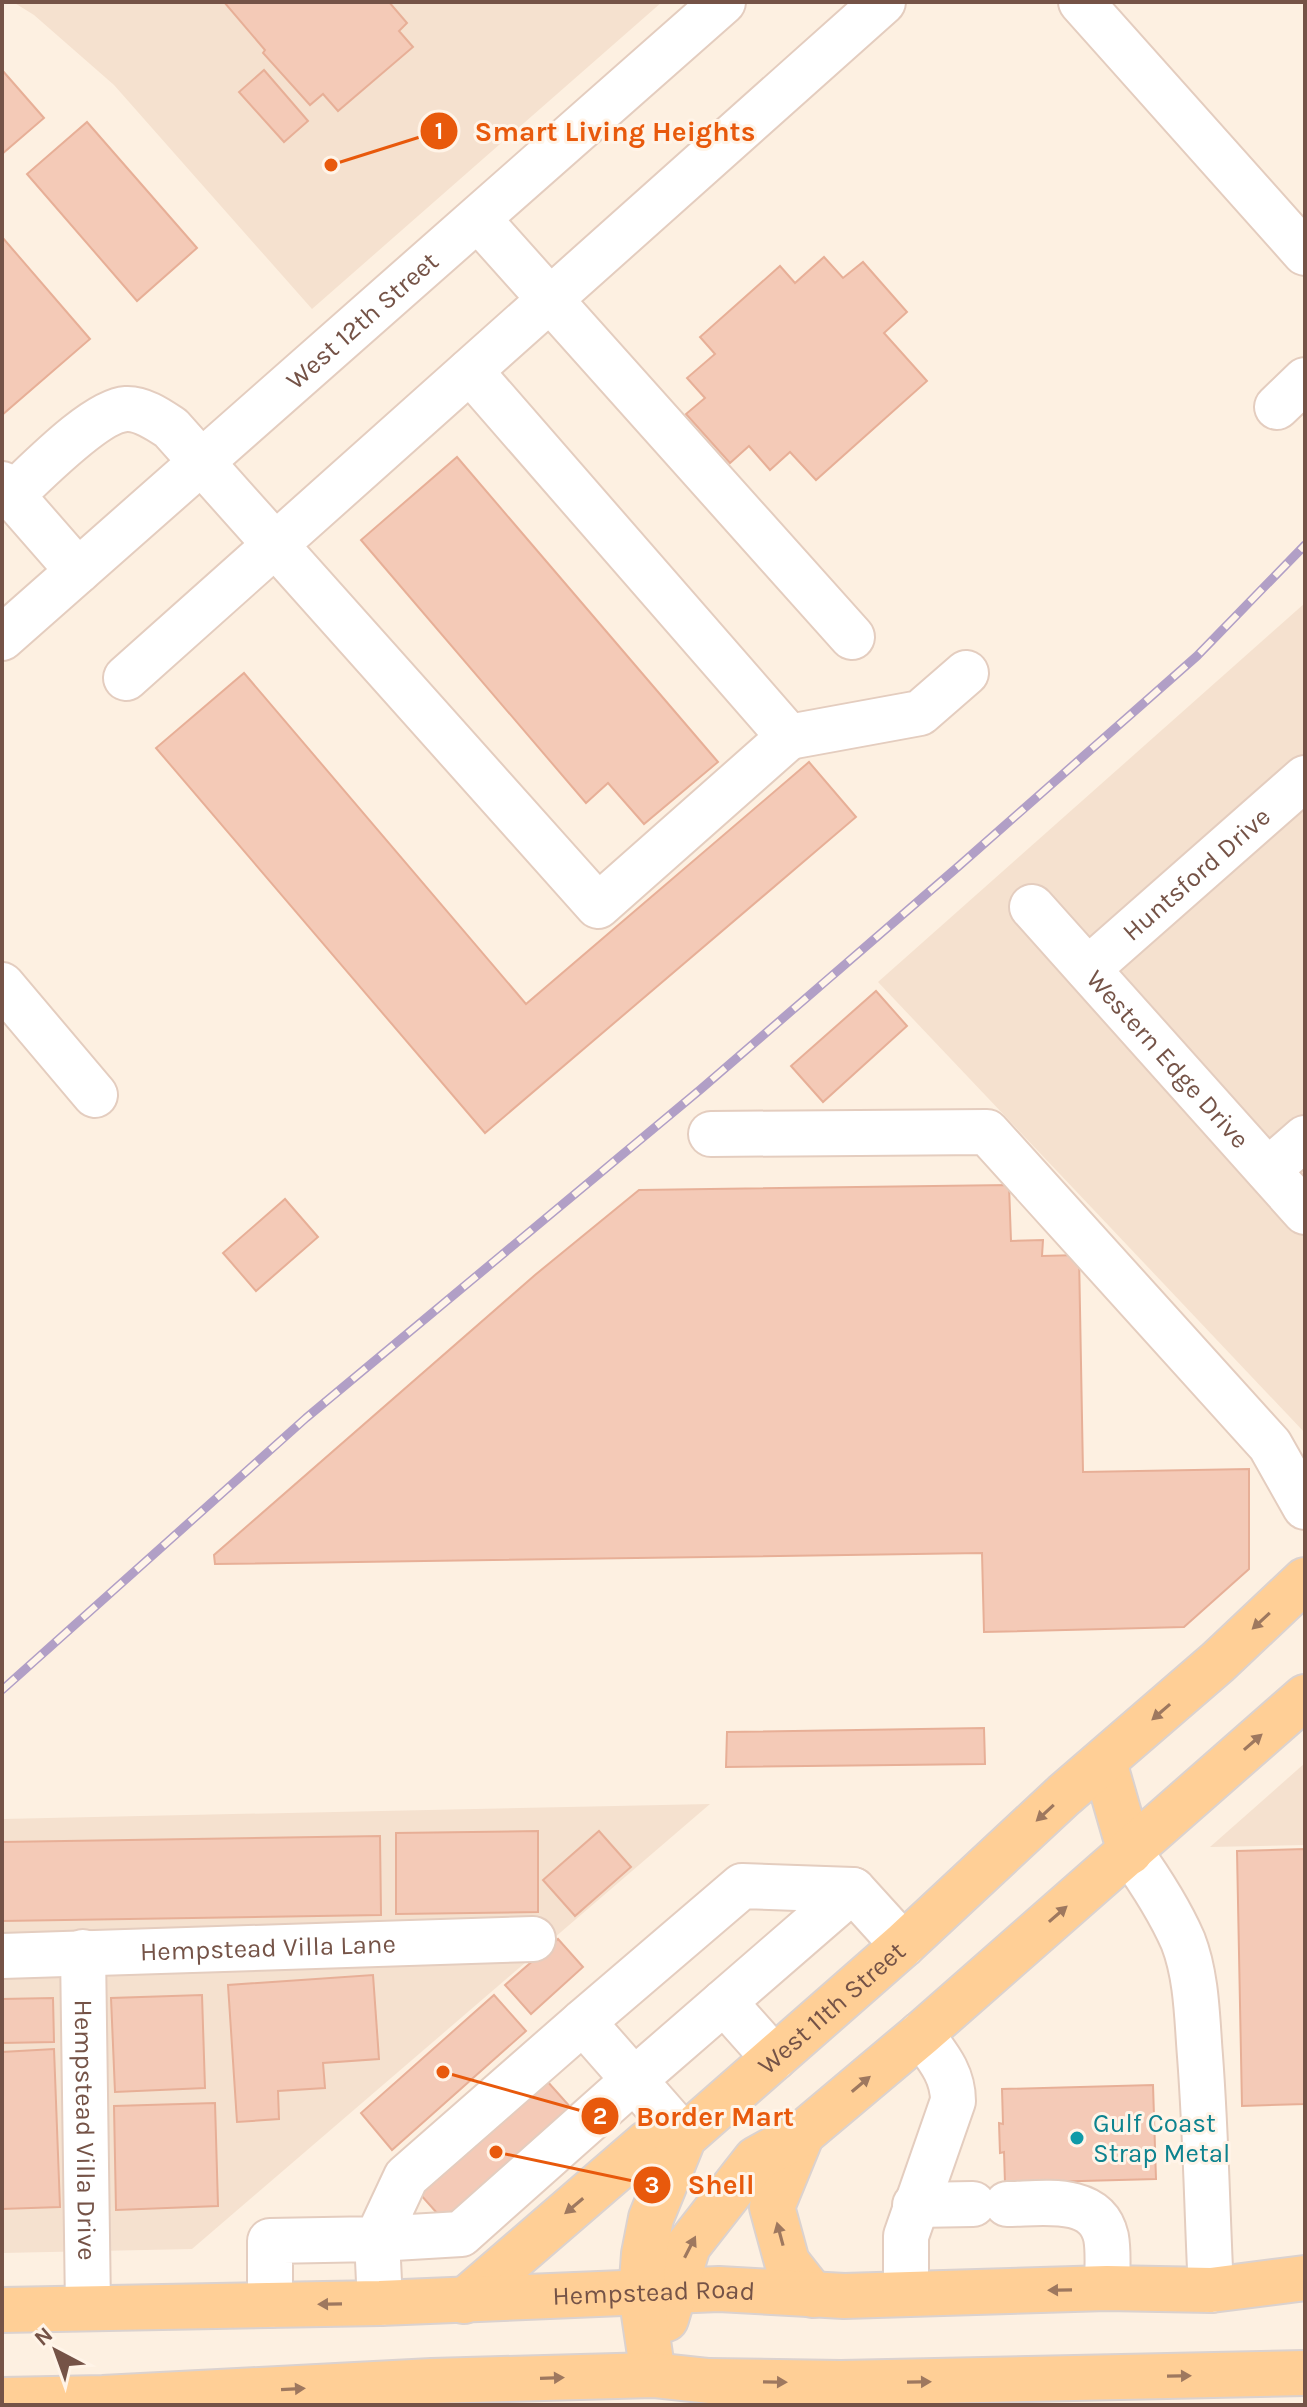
<svg xmlns="http://www.w3.org/2000/svg" width="1307" height="2407" font-family="Karla,sans-serif">
	<rect width="100%" height="100%" fill="#fdf0e1"/>
	<!-- residential -->
	<g fill="#f5e1cf">
		<polygon points="13,2 662,2 312,309 114,85 34,15"/>
		<polygon points="1305,603 1305,1433 878,982"/>
		<polygon points="1305,1763 1305,1845 1210,1847"/>
		<polygon points="710,1804 192,2249 2,2253 2,1819"/>
	</g>
	<!-- building -->
	<g fill="#f4cab7" stroke="#e7af97" stroke-width="2">
		<polygon points="224,2 389,2 407,23 399,31 413,47 338,111 323,94 310,105 263,53 265,50"/>
		<polygon points="2,70 44,118 2,154"/>
		<polygon points="264,70 308,121 284,142 239,92"/>
		<polygon points="87,122 197,248 137,301 27,174"/>
		<polygon points="2,237 90,339 2,415"/>
		<polygon points="824,257 843,278 863,262 907,312 884,333 927,381 816,480 790,452 770,470 749,446 730,463 686,414 705,398 687,378 715,354 700,337 780,266 795,283"/>
		<polygon points="457,457 718,762 644,824 608,783 586,803 361,540"/>
		<polygon points="244,673 526,1004 809,762 856,817 485,1133 156,748"/>
		<polygon points="876,991 907,1026 823,1102 791,1066"/>
		<polygon points="1009,1185 1011,1241 1043,1240 1042,1256 1079,1255 1083,1472 1249,1469 1249,1569 1184,1627 984,1632 982,1553 215,1564 214,1555 535,1275 639,1190"/>
		<polygon points="285,1199 318,1237 256,1291 223,1253"/>
		<polygon points="984,1728 985,1764 726,1767 727,1732"/>
		<polygon points="538,1831 538,1912 396,1914 396,1833"/>
		<polygon points="599,1831 631,1867 575,1916 543,1880"/>
		<polygon points="380,1836 381,1915 2,1921 2,1842"/>
		<polygon points="1305,1849 1305,2104 1242,2106 1237,1851"/>
		<polygon points="558,1939 583,1967 531,2014 505,1985"/>
		<polygon points="373,1975 379,2059 323,2063 325,2088 278,2091 279,2119 237,2122 228,1985"/>
		<polygon points="202,1995 205,2088 115,2092 111,1998"/>
		<polygon points="494,1995 526,2031 392,2150 361,2113"/>
		<polygon points="53,1998 54,2042 2,2043 2,1999"/>
		<polygon points="54,2049 60,2207 2,2209 2,2052"/>
		<polygon points="547,2081 572,2109 445,2222 420,2194"/>
		<polygon points="1153,2085 1156,2179 1005,2183 1004,2152 1000,2153 999,2123 1003,2124 1002,2089"/>
		<polygon points="215,2103 218,2206 116,2210 114,2106"/>
	</g>
	<g fill="none" stroke-linecap="round" stroke-linejoin="round">
		<defs>
			<g id="minor">
				<polyline points="1081,2 1305,253"/>
				<polyline points="478,219 852,637"/>
				<polyline points="470,371 789,737 920,713 966,673"/>
				<polyline points="1277,407 1305,380"/>
				<polyline points="2,484 78,571"/>
				<path d="M12,495C36,473 95,411 126,409C142,408 159,420 171,428L598,906L789,737"/>
				<path id="s1" d="M2,638L723,2"/>
				<polyline points="126,678 883,2"/>
				<path id="s2" d="M1032,907L1305,1212"/>
				<path id="s3" d="M1088,969L1305,778"/>
				<polyline points="2,985 95,1095"/>
				<polyline points="711,1134 987,1132 1270,1445 1305,1507"/>
				<polyline points="1268,1170 1305,1138"/>
				<path d="M1130,1852C1150,1880 1169,1909 1183,1941C1197,1977 1197,2019 1200,2056C1206,2134 1207,2212 1211,2290"/>
				<path id="s4" d="M83,1952L88,2308"/>
				<path id="s5" d="M2,1956L533,1939"/>
				<polyline points="724,2002 774,2058"/>
				<polyline points="583,2022 742,1886 853,1890"/>
				<polyline points="684,2137 634,2080 853,1890 903,1945"/>
				<path d="M1007,2204C1040,2204 1096,2193 1106,2237C1109,2253 1107,2272 1107,2288"/>
				<polyline points="915,2205 973,2204"/>
				<path d="M906,2294V2236L953,2101C953,2073 937,2056 921,2034"/>
				<polyline points="270,2305 270,2241 377,2239 406,2177 583,2022 634,2080 461,2234 377,2239 380,2303"/>
			</g>
			<g id="major">
				<polyline points="1104,1762 1130,1852"/>
				<polyline points="802,2134 772,2207 787,2262 813,2295"/>
				<polyline points="464,2301 647,2143 684,2137"/>
				<path id="s6" d="M2,2310L380,2303L719,2289L844,2296L1107,2288L1211,2290L1305,2278"/>
				<polyline points="666,2319 688,2246 756,2159 802,2134 921,2034 1305,1697"/>
				<path id="s7" d="M653,2375L641,2294L644,2254L651,2218L684,2137L903,1945L1064,1795L1218,1662L1305,1580"/>
				<polyline points="2,2400 103,2398 432,2381 653,2375 709,2381 841,2383 1305,2373"/>
			</g>
		</defs>
		<!-- minor casing -->
		<use href="#minor" stroke="#e4cdbf" stroke-width="48"/>
		<!-- major casing -->
		<use href="#major" stroke="#dbd2cf" stroke-width="48"/>
		<!-- minor -->
		<use href="#minor" stroke="#fff" stroke-width="44"/>
		<!-- major -->
		<use href="#major" stroke="#ffcf96" stroke-width="44"/>
		<defs>
			<polyline id="rail" points="2,1690 306,1418 701,1089 960,865 1197,656 1305,545"/>
		</defs>
		<!-- rail casing -->
		<use href="#rail" stroke="#b19fc6" stroke-width="9"/>
		<!-- rail -->
		<use href="#rail" stroke="#fff4e8" stroke-width="6" stroke-dasharray="18" stroke-linecap="butt"/>
	</g>
	<!-- one-way arrows -->
	<defs><path id="oneway-solid" d="M-6-.8H1V-3.2L6.5 0L1 3.2V.8H-6Z" transform="scale(2)"/></defs>
	<g fill="#9e785f">
		<use href="#oneway-solid" transform="translate(1261 1621) rotate(137)"/>
		<use href="#oneway-solid" transform="translate(1161 1712) rotate(139)"/>
		<use href="#oneway-solid" transform="translate(1253 1742) rotate(-41)"/>
		<use href="#oneway-solid" transform="translate(1045 1813) rotate(137)"/>
		<use href="#oneway-solid" transform="translate(1058 1914) rotate(-41)"/>
		<use href="#oneway-solid" transform="translate(861 2084) rotate(-40)"/>
		<use href="#oneway-solid" transform="translate(574 2206) rotate(140)"/>
		<use href="#oneway-solid" transform="translate(780 2234) rotate(-105)"/>
		<use href="#oneway-solid" transform="translate(690 2247) rotate(-63)"/>
		<use href="#oneway-solid" transform="translate(1060 2290) rotate(179)"/>
		<use href="#oneway-solid" transform="translate(330 2304) rotate(179)"/>
		<use href="#oneway-solid" transform="translate(1179 2376) rotate(-1)"/>
		<use href="#oneway-solid" transform="translate(552 2378) rotate(-2)"/>
		<use href="#oneway-solid" transform="translate(775 2382) rotate(1)"/>
		<use href="#oneway-solid" transform="translate(919 2382) rotate(-1)"/>
		<use href="#oneway-solid" transform="translate(293 2389) rotate(-3)"/>
	</g>
	<!-- markers -->
	<circle fill="#0f9aa8" stroke="#fff4e8" stroke-width="3" cx="1077" cy="2138" r="8"/>
	<g text-anchor="middle" dominant-baseline="central" stroke-width="6" stroke-linejoin="round" paint-order="stroke">
		<!-- street labels -->
		<g font-size="26" fill="#755347" stroke="#fff4e8">
			<text stroke="none"><textPath href="#s1" startOffset="480">West 12th Street</textPath></text>
			<text stroke="none"><textPath href="#s3" startOffset="144">Huntsford Drive</textPath></text>
			<text stroke="none"><textPath href="#s2" startOffset="204">Western Edge Drive</textPath></text>
			<text stroke="none"><textPath href="#s5" startOffset="266">Hempstead Villa Lane</textPath></text>
			<text stroke="none"><textPath href="#s7" startOffset="442">West 11th Street</textPath></text>
			<text stroke="none"><textPath href="#s4" startOffset="178">Hempstead Villa Drive</textPath></text>
			<text stroke="none"><textPath href="#s6" startOffset="652">Hempstead Road</textPath></text>
		</g>
		<!-- culture labels -->
		<g font-size="26" fill="#0d838f" stroke="#fff4e8" text-anchor="start">
			<text x="1093" y="2123">Gulf Coast<tspan x="1093" dy="30">Strap Metal</tspan></text>
		</g>
	</g>
	<!-- callouts -->
	<path fill="none" stroke="#e8590c" stroke-width="3" d="M331 165L439 131M443 2072L600 2116M496 2152L652 2185"/>
	<g fill="#e8590c" stroke="#fff4e8" stroke-width="3">
		<circle cx="331" cy="165" r="8"/>
		<circle cx="443" cy="2072" r="8"/>
		<circle cx="496" cy="2152" r="8"/>
		<circle cx="439" cy="131" r="20"/>
		<circle cx="600" cy="2116" r="20"/>
		<circle cx="652" cy="2185" r="20"/>
	</g>
	<g font-size="24" text-anchor="middle" font-weight="bold" fill="#fff">
		<text x="439" y="139">1</text>
		<text x="600" y="2124">2</text>
		<text x="652" y="2193">3</text>
	</g>
	<g font-size="28" text-anchor="middle" font-weight="bold" fill="#e8590c" stroke="#fff4e8" stroke-width="6" stroke-linejoin="round" paint-order="stroke">
		<text x="615" y="141">Smart Living Heights</text>
		<text x="715" y="2126">Border Mart</text>
		<text x="721" y="2194">Shell</text>
	</g>
	<!-- border -->
	<rect width="1307" height="2407" fill="none" stroke="#755347" stroke-width="8"/>
	<!-- north arrow -->
	<g transform="translate(56 2351) rotate(319)" stroke="#fff4e8" stroke-width="6" paint-order="stroke">
	<path d="M0-6L14 30L0 20L-14 30Z" fill="#755347"/>
	<text y="-12" font-size="22" font-weight="bold" text-anchor="middle" fill="#755347">N</text>
	</g>
</svg>
